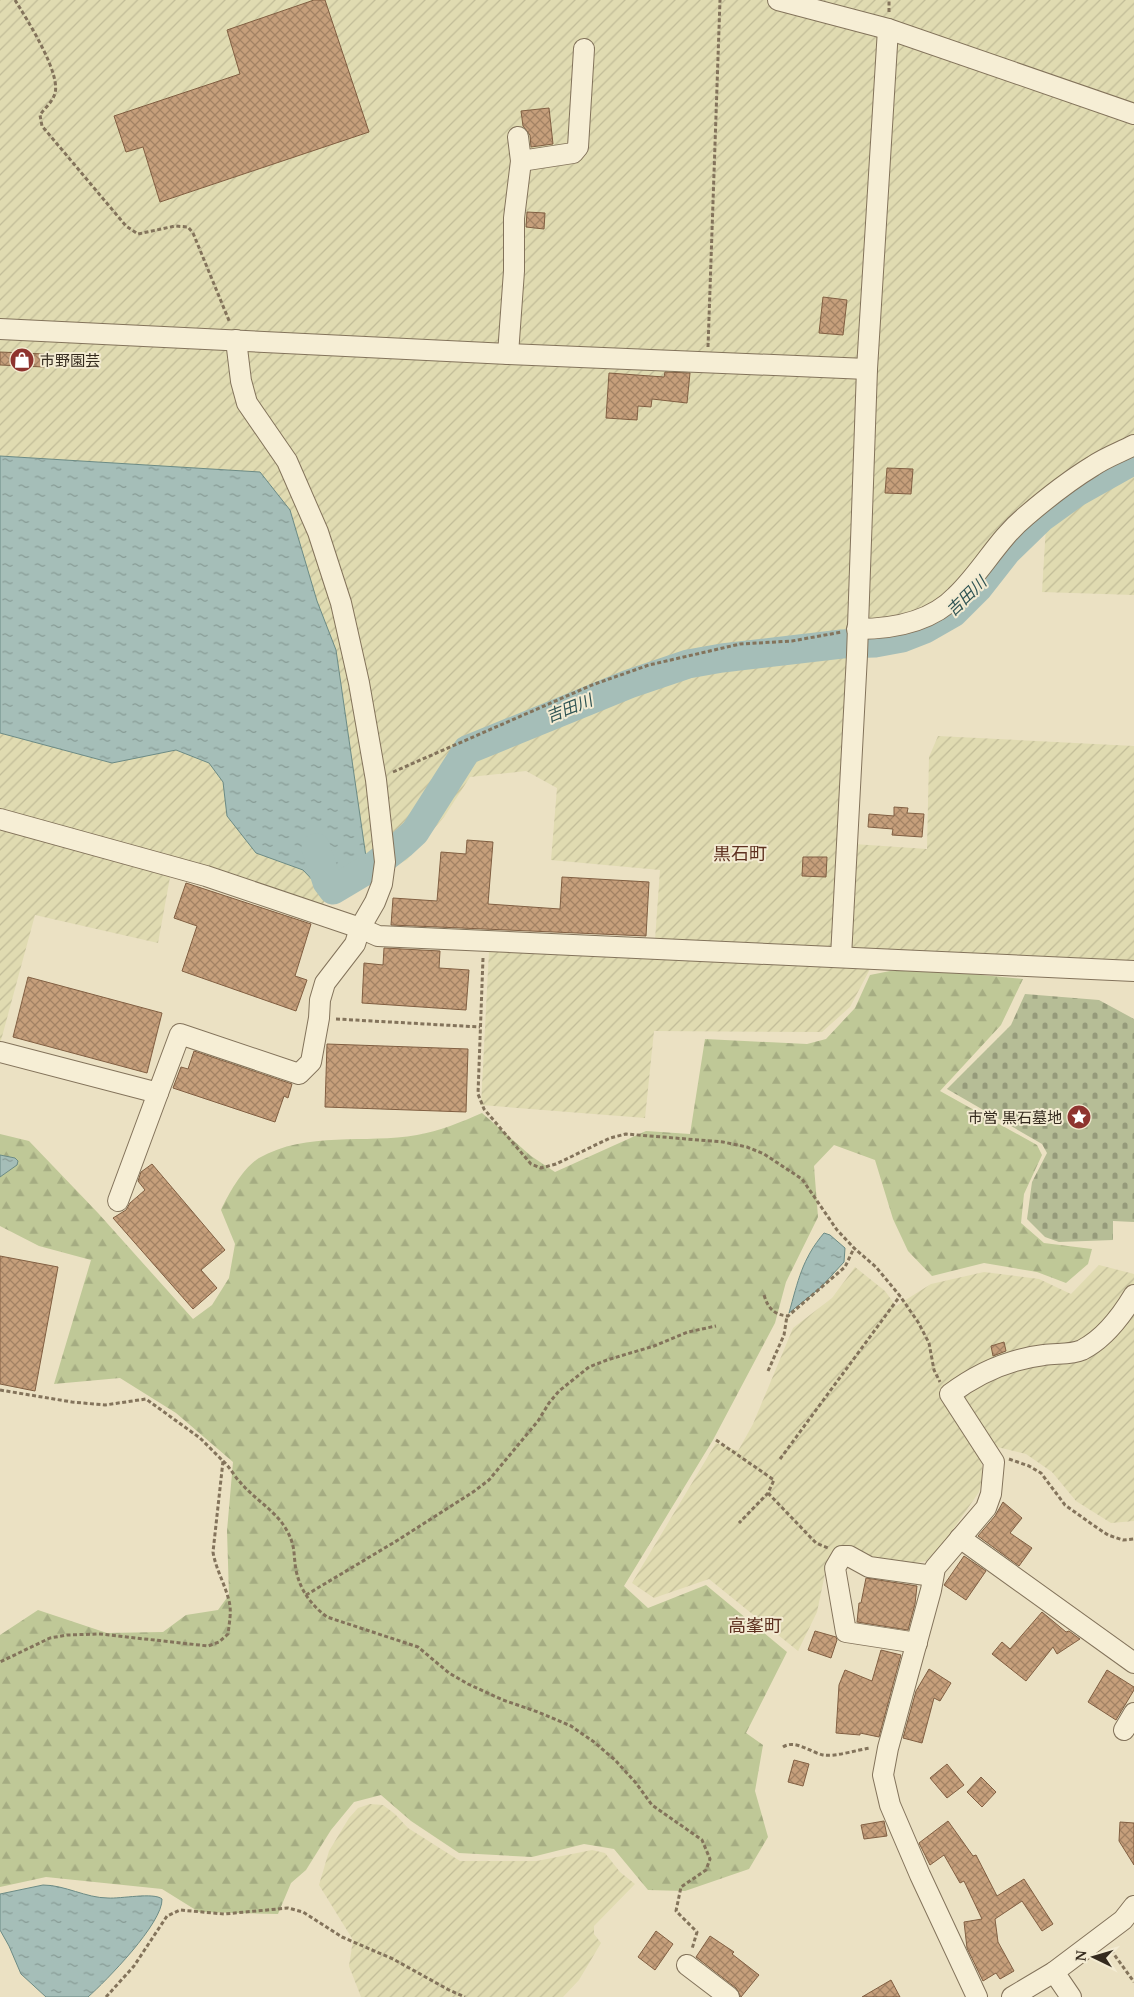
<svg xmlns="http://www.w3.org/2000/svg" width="1134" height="1997" font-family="'Noto Serif','Noto Sans JP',serif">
	<defs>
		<pattern id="farmland-furrows" width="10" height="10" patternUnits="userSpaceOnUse" patternTransform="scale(1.25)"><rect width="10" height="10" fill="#e0dbb1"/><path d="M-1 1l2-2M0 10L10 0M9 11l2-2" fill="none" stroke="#c1bc98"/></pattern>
		<pattern id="forest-firs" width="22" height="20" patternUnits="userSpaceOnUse" patternTransform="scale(1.25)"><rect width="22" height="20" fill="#bfc897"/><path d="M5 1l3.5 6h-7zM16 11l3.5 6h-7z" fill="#a5ac82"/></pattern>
		<pattern id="cemetery-stones" width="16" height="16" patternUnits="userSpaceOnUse" patternTransform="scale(1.25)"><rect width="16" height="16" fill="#b6bd96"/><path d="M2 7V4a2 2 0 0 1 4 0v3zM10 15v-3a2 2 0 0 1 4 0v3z" fill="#959a7a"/></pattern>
		<pattern id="water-ripples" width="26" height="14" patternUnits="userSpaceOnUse" patternTransform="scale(1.25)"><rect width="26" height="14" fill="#a5beb8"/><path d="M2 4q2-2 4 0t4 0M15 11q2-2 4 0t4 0" fill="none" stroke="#879b95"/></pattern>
		<pattern id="building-cross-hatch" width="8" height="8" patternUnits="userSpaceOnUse" patternTransform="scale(1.25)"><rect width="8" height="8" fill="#c69f7b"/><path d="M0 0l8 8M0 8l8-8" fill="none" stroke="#a28264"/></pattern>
	</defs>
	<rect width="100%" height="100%" fill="#ebe1c3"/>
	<!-- farmland -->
	<g fill="url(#farmland-furrows)">
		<polygon points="0,0 1134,0 1134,595 1042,592 1046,526 1018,545 984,590 958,617 917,640 899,645 866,650 854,844 927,849 929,757 938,736 1134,746 1134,964 879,952 850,1007 822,1032 654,1031 645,1118 481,1105 489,951 654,954 660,870 551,860 557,788 526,771 470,777 444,817 407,860 325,899 322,909 173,861 158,943 35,915 0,1044"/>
		<polygon points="1099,1265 1134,1274 1134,1521 1111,1523 1076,1501 1052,1472 1026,1454 997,1447 981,1460 983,1475 979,1492 943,1544 926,1561 905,1565 827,1564 817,1612 798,1651 709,1579 654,1598 632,1583 716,1443 738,1451 753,1424 793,1328 832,1298 855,1267 885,1291 896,1306 931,1284 984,1272 1039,1279 1071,1294"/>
		<polygon points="370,1804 383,1805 395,1814 408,1828 460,1861 537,1861 592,1850 605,1853 620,1872 635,1884 594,1926 594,1934 601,1943 579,1980 563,1997 361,1997 349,1966 353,1940 319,1885 329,1851 349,1818 358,1808"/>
	</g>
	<!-- forest -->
	<path fill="url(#forest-firs)" d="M930,970L1023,979L1001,1025L940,1091L1037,1145L1042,1155L1024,1194L1021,1223L1044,1243L1092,1249L1088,1264L1066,1283L1037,1272L984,1263L932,1276L908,1251L893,1219L875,1160L834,1145L814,1166L818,1217L786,1282L775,1323L713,1440L624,1586L648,1608L706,1585L787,1652L746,1733L763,1745L755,1791L768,1837L749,1869L685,1891L648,1890L614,1849L584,1844L532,1857L459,1853L411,1821L381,1795L354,1802L331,1830L306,1870L291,1883L278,1914L199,1912L162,1889L46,1877L0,1887V1635L38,1610L107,1633L163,1632L186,1615L218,1610L229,1595L227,1531L233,1462L176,1413L120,1378L54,1384L91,1260L39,1246L0,1226V1134L29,1141L98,1213L193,1319L212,1305L229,1278L235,1244L221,1210C229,1193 243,1168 259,1158C306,1131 366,1144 417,1135C439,1131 462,1122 482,1113L531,1156L555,1172L646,1131L690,1134L705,1039L807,1044L826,1039L855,1008L870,975L890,971Z"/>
	<!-- cemetery -->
	<polygon fill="url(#cemetery-stones)" points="1025,994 1099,1000 1134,1019 1134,1222 1113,1221 1113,1240 1059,1242 1045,1237 1027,1219 1032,1182 1047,1153 1042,1144 947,1089 1011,1025"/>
	<!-- water -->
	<g fill="url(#water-ripples)" stroke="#6c8b85">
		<polygon points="0,456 260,472 290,510 317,601 336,650 366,857 322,890 303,870 256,853 227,816 223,782 209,763 176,750 112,763 0,733"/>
		<polygon points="0,1155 15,1158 18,1161 17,1165 0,1177"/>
		<path d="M824,1233L830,1235L845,1248L844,1262L821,1287L789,1313C798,1281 802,1259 824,1233Z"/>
		<path d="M43,1885C65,1885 86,1898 108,1898C120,1899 154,1892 162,1899C163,1923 106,1981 88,1997H46L21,1974L9,1946L0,1930V1894Z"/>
	</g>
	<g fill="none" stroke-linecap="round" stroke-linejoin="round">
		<!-- river -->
		<polyline stroke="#a5beb8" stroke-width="29" points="316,848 327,882 333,890 375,865 402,844 415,832 467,750 629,684 688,664 722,658 842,644 875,643 902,638 925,629 953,613 978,588 1007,551 1041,518 1077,492 1134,460"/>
	</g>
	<!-- building -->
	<g fill="url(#building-cross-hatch)" stroke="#815f42">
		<polygon points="314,0 325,0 369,132 160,202 143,147 126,152 114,116 240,74 227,30"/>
		<polygon points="549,108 553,144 531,147 530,135 523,126 521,111"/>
		<polygon points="527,212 545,213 544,229 526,227"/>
		<polygon points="823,297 847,300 843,335 819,333"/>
		<polygon points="0,352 44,354 44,367 0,365"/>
		<polygon points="665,372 690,373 687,403 652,399 651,407 638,406 637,420 606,418 609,373 664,377"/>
		<polygon points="887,468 913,469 911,494 885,493"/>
		<polygon points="894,807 908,808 907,813 924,814 922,837 892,835 893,829 868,827 869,814 894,816"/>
		<polygon points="467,840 493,842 488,904 560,909 562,877 649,882 646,936 391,925 393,898 437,901 441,852 466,854"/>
		<polygon points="803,857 827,857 826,877 802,876"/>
		<polygon points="186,883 311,924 295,976 307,980 296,1011 182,971 197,926 174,918"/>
		<polygon points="384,948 440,951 439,968 469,970 466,1010 362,1003 364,963 383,965"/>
		<polygon points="28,977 162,1013 147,1073 13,1037"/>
		<polygon points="327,1044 468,1049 466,1112 325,1107"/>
		<polygon points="194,1051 292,1084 288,1098 284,1096 275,1122 173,1088 181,1067 188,1069"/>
		<polygon points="152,1164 225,1250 201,1270 217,1288 193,1309 113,1218 126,1210 130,1203 145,1190 138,1181 141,1172"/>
		<polygon points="0,1256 58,1267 35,1391 0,1384"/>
		<polygon points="1004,1342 1006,1351 993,1356 991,1346"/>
		<polygon points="1003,1502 1022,1518 1010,1533 1032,1548 1019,1566 978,1536 995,1516"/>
		<polygon points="964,1556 986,1571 966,1600 944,1585"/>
		<polygon points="866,1578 917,1586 915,1604 908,1630 857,1622 859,1603 861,1603"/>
		<polygon points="1042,1612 1066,1632 1069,1631 1080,1639 1057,1654 1053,1647 1026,1681 992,1654 1002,1642 1010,1649"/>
		<polygon points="815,1631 836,1637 837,1640 831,1658 808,1650"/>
		<polygon points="881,1650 901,1655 879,1737 860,1733 860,1735 836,1733 839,1685 845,1670 872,1681"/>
		<polygon points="929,1669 951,1683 940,1701 934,1698 922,1743 903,1738 916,1691"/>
		<polygon points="1107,1670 1134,1687 1134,1690 1116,1720 1088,1702"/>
		<polygon points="794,1760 809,1764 803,1786 788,1782"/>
		<polygon points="947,1764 964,1785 947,1798 930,1778"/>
		<polygon points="981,1777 996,1792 982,1807 967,1792"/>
		<polygon points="884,1821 887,1836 864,1839 861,1825"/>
		<polygon points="948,1821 973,1856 976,1855 997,1896 1024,1879 1053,1924 1042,1931 1022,1901 995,1919 998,1942 1014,1971 1000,1979 996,1973 983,1981 967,1948 964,1922 982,1919 964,1881 960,1883 944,1855 930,1865 919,1843"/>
		<polygon points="1120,1822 1134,1823 1134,1865 1119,1841"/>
		<polygon points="656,1931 673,1944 655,1970 638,1957"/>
		<polygon points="710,1936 734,1952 732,1954 759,1975 741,1997 736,1988 696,1957"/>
		<polygon points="891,1980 900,1997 862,1997"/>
	</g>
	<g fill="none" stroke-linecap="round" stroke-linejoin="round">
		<defs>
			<g id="minor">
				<polyline points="778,0 888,29 1134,114"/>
				<polyline points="521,161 573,153 578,147 584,49"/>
				<polyline points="0,329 508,354 867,369"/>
				<polyline points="508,354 514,271 514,218 521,161 518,137"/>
				<path d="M857,629C891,629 931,622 956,596C982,571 998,539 1026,516C1047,498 1070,480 1093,466C1106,457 1121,452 1134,445"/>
				<polyline points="0,819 206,876 360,928 378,936 1134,971"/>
				<polyline points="841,957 857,655 867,369 888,29"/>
				<polyline points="0,1052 158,1093 180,1034 299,1074 311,1062 319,1018 320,1000 325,983 355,944 360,928 375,902 382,884 385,862 376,780 359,683 341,603 318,532 287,461 247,403 241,381 236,340"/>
				<polyline points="118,1201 158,1093"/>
				<polyline points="960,1538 1134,1663"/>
				<polyline points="917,1643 846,1632 835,1568 842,1556 849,1556 869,1567 933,1576"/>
				<polyline points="1124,1730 1134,1713"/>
				<polyline points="687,1965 729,1997"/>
				<polyline points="1054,1972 1071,1997"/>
				<path d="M977,1997L920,1875L890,1805L883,1775L888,1748L931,1590L935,1568L986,1508L991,1494L994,1462L950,1394C978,1373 1010,1359 1044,1355C1056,1353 1071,1355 1082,1350C1104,1339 1122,1315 1134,1295"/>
				<polyline points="1012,1997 1054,1972 1123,1920 1134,1906"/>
			</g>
		</defs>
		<!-- minor casing -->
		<use href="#minor" stroke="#83735b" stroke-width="22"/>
		<!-- path -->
		<g stroke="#83735b" stroke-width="3" stroke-dasharray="4 2.5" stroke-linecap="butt">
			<path d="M15,0C26,18 64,77 54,96C51,103 44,109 40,115L42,126L126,226L138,234L175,226L188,227L193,233L230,323"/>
			<polyline points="889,12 889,0"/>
			<polyline points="708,347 720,0"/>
			<polyline points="393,772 592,685 649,665 740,644 792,641 842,632"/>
			<polyline points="483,958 478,1094 484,1109 531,1164 541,1168 556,1164 610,1138 626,1134 723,1142 747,1147 764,1154 802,1179 837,1230 854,1248 876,1267 900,1296 918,1322 929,1343 934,1370 940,1382"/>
			<polyline points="336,1019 480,1027"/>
			<path d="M764,1295C768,1308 774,1315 788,1316L845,1267L854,1248"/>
			<polyline points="768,1371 784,1335 787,1316"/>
			<path d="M0,1390L72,1402L105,1405L146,1399L200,1438L223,1461L213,1552C216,1571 227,1587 230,1606C231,1615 229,1625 228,1634L219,1642L208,1646L100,1634L67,1635L50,1638L0,1662"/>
			<polyline points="716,1440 774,1480 768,1493 739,1523"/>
			<polyline points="780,1459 900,1296"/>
			<polyline points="1009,1459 1029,1466 1041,1473 1065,1505 1093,1525 1108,1535 1123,1540 1134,1539"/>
			<path d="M223,1461C230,1467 234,1476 240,1482C254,1499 275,1510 286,1529C296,1546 293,1553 296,1570C300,1590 311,1605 327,1617L418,1647L449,1673L468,1684L503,1700L538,1712L571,1726L594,1742L615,1760L636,1783L652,1805L702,1840L710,1859L706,1870L681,1887L676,1911L697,1932L692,1949"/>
			<polyline points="768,1493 816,1543 828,1548"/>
			<polyline points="306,1595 398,1540 473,1492 489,1480 538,1421 549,1403 559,1391 589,1367 607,1360 654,1346 688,1332 716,1326"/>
			<path d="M783,1747C795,1739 810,1752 823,1755C836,1757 856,1750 870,1748"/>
			<polyline points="1111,1950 1134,1982"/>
			<polyline points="106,1997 134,1966 167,1916 180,1910 224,1914 288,1908 303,1912 342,1937 393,1959 449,1990 465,1997"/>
		</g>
		<!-- minor -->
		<use href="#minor" stroke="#f6eed5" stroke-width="20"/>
	</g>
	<!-- icons -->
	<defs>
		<symbol id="shop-disc" viewBox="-11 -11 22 22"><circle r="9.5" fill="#8e342f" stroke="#f3ebd2"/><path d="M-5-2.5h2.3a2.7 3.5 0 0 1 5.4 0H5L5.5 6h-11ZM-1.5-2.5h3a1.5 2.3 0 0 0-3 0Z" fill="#fff"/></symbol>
		<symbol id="sight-disc" viewBox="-11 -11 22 22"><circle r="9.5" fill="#8e342f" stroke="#f3ebd2"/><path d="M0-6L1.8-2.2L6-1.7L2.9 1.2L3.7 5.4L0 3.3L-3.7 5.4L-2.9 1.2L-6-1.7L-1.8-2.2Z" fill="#fff"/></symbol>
	</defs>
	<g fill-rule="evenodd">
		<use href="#shop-disc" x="8" y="346" width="28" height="28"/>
		<use href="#sight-disc" x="1065" y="1103" width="28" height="28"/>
	</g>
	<g text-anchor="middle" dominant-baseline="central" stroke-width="4" stroke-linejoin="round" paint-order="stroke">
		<!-- poi labels -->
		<g font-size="15" fill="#342a1e" stroke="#f3ebd2" text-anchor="start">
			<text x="40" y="360">市野園芸</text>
			<text x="1062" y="1117" text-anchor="end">市営 黒石墓地</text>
		</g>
		<!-- water labels -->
		<g font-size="16" font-style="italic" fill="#2e5353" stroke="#f3ebd2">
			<text transform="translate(966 596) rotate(-44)">吉田川</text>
			<text transform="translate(569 708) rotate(-22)">吉田川</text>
		</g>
		<!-- quarter labels -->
		<g font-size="18" fill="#5e3120" stroke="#f3ebd2">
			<text x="740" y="853">黒石町</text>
			<text x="755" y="1625">高峯町</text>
		</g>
	</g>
	<!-- north arrow -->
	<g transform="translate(1094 1957) rotate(275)" stroke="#f3ebd2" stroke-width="4" paint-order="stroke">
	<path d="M0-4L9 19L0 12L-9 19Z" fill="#342a1e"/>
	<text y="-8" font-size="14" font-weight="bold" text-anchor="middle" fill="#342a1e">N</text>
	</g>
</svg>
